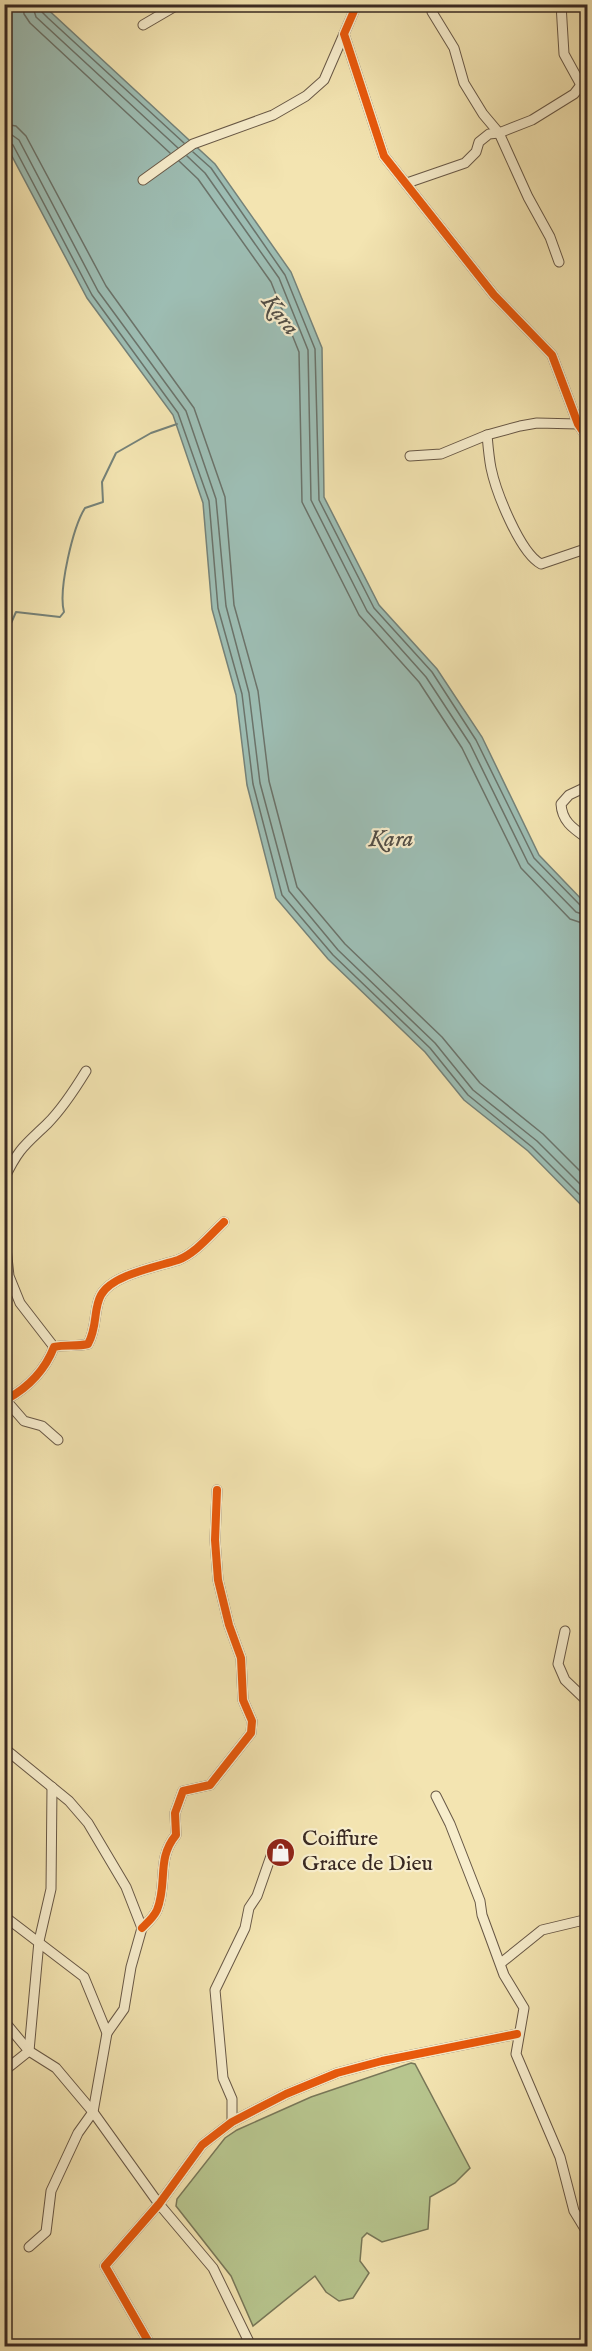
<svg xmlns="http://www.w3.org/2000/svg" width="592" height="2351" font-family="'IM FELL English',serif">
	<rect width="100%" height="100%" fill="#f3e4b1"/>
	<filter id="stains"><feTurbulence type="fractalNoise" baseFrequency=".00333" numOctaves="4"/><feColorMatrix values="0 0 0 0 .2 0 0 0 0 .09 0 0 0 0 .02 0 0 0 .5 -.17"/></filter>
	<radialGradient id="worn" r=".72"><stop offset=".6" stop-color="#630" stop-opacity="0"/><stop offset="1" stop-color="#630" stop-opacity=".3"/></radialGradient>
	<!-- green -->
	<polygon fill="#b7c58e" stroke="#787758" stroke-width="1.5" points="411,2063 415,2064 470,2168 455,2183 430,2197 428,2229 382,2242 367,2233 362,2238 360,2261 369,2273 353,2298 339,2301 326,2292 315,2276 253,2326 231,2276 176,2206 177,2199 225,2138 237,2130 311,2097"/>
	<!-- water -->
	<polygon fill="#9dbdb3" stroke="#758279" stroke-width="1.5" points="4,5 43,5 215,164 291,272 322,348 324,497 379,605 437,669 482,737 539,855 587,905 587,1211 528,1151 464,1100 425,1052 328,959 276,898 247,785 236,695 212,609 203,503 173,415 87,298 5,143"/>
	<g fill="none" stroke-linecap="round" stroke-linejoin="round">
		<!-- shore -->
		<g stroke="#6b736a" stroke-width="1.5">
			<polyline points="23,4 24,14 30,23 170,153"/>
			<polyline points="32,4 36,17 178,148"/>
			<polyline points="40,4 40,10 48,18 184,143"/>
			<polyline points="4,124 16,126 26,136 106,286 194,408 225,497 234,605 258,691 269,781 297,887 345,944 442,1037 480,1083 543,1134 588,1179"/>
			<polyline points="4,133 12,135 19,140 98,291 186,411 216,499 226,606 249,693 260,783 289,891 338,950 435,1043 473,1090 537,1141 588,1192"/>
			<polyline points="4,141 13,145 92,295 178,413 209,501 218,608 242,694 253,784 282,895 333,955 430,1048 468,1095 532,1147 588,1203"/>
			<polyline points="193,152 211,168 285,275 315,349 319,500 374,608 432,672 476,740 534,858 581,906 588,908"/>
			<polyline points="187,156 205,173 279,278 308,350 311,500 367,611 426,677 470,744 528,863 576,912 588,916"/>
			<polyline points="179,161 198,179 271,282 299,352 302,502 359,615 419,682 462,748 521,868 570,919 588,925"/>
		</g>
		<!-- stream -->
		<path stroke="#758279" stroke-width="2" d="M4,639L16,612L60,617L64,612C58,590 73,527 85,508L103,502L102,482L116,453L151,433L177,424"/>
		<defs>
			<g id="street">
				<polyline points="357,4 344,34 384,156 494,295 552,355 578,424 588,439"/>
				<polyline points="432,4 432,12 454,48 464,83 483,114 499,133 528,197 550,237 559,262"/>
				<polyline points="561,4 564,54 581,85"/>
				<polyline points="143,25 179,4"/>
				<polyline points="143,180 193,144 273,115 306,96 324,80 344,34"/>
				<polyline points="407,183 465,163 476,152 479,142 489,134 499,133 532,120 574,94 581,85 588,84"/>
				<path d="M487,435C488,446 489,458 491,468C496,492 520,553 541,564L588,548"/>
				<polyline points="410,456 441,454 487,435 520,426 537,423 578,424"/>
				<path d="M588,786L569,795L561,804C562,822 574,829 588,839"/>
				<path d="M4,1179C19,1148 24,1146 47,1124C62,1109 75,1089 86,1071"/>
				<polyline points="4,1229 9,1276 20,1303 54,1347"/>
				<polyline points="4,1398 24,1421 42,1426 58,1440"/>
				<path d="M7,1399C29,1387 45,1370 54,1347C66,1344 76,1347 88,1344C98,1326 93,1309 101,1295C112,1275 156,1267 178,1260C196,1253 210,1235 224,1222"/>
				<polyline points="565,1631 558,1664 565,1680 588,1702"/>
				<polyline points="4,1748 69,1801 88,1823 126,1887 142,1928 131,1967 124,2009 107,2033"/>
				<polyline points="436,1796 450,1824 480,1901 482,1915 504,1975 524,2008 516,2054 560,2157 574,2211 588,2234"/>
				<polyline points="4,1916 84,1977 107,2033 93,2112 78,2133 51,2191 46,2232 29,2247"/>
				<path d="M142,1928C147,1923 154,1917 157,1910C168,1883 156,1859 176,1835L175,1813L183,1791L210,1785L251,1733L252,1721L243,1700L241,1658L229,1625L218,1580L215,1540L217,1490"/>
				<polyline points="501,1963 542,1930 588,1919"/>
				<polyline points="4,2021 29,2051 56,2068 93,2112 159,2204 213,2268 251,2346"/>
				<polyline points="4,2071 29,2051 39,1941 51,1889 52,1787"/>
				<polyline points="232,2122 232,2099 223,2078 215,1990 245,1928 249,1908 257,1896 272,1853"/>
				<polyline points="151,2346 105,2266 159,2204 202,2145 232,2122 286,2094 337,2073 382,2061 517,2034"/>
			</g>
		</defs>
		<!-- street casing -->
		<use href="#street" stroke="#685846" stroke-width="11"/>
		<!-- street -->
		<use href="#street" stroke="#f7edcc" stroke-width="9"/>
		<defs>
			<g id="cycleway">
				<polyline points="357,4 344,34 384,156 494,295 552,355 578,424 588,439"/>
				<path d="M7,1399C29,1387 45,1370 54,1347C66,1344 76,1347 88,1344C98,1326 93,1309 101,1295C112,1275 156,1267 178,1260C196,1253 210,1235 224,1222"/>
				<path d="M142,1928C147,1923 154,1917 157,1910C168,1883 156,1859 176,1835L175,1813L183,1791L210,1785L251,1733L252,1721L243,1700L241,1658L229,1625L218,1580L215,1540L217,1490"/>
				<polyline points="151,2346 105,2266 159,2204 202,2145 232,2122 286,2094 337,2073 382,2061 517,2034"/>
			</g>
		</defs>
		<!-- cycleway casing -->
		<use href="#cycleway" stroke="#f7edcc" stroke-width="11"/>
		<!-- cycleway -->
		<use href="#cycleway" stroke="#e8590c" stroke-width="8"/>
	</g>
	<!-- icons -->
	<defs>
		<symbol id="shop-disc" viewBox="-11 -11 22 22"><circle r="9.5" fill="#8f2418" stroke="#f7edcc"/><path d="M-5-2.5h2.3a2.7 3.5 0 0 1 5.4 0H5L5.5 6h-11ZM-1.5-2.5h3a1.5 2.3 0 0 0-3 0Z" fill="#fff"/></symbol>
	</defs>
	<g fill-rule="evenodd">
		<use href="#shop-disc" x="264" y="1836" width="33" height="33"/>
	</g>
	<g text-anchor="middle" dominant-baseline="central" stroke-width="4.5" stroke-linejoin="round" paint-order="stroke">
		<!-- poi labels -->
		<g font-size="22" fill="#392922" stroke="#f7edcc" text-anchor="start">
			<text x="302" y="1839">Coiffure<tspan x="302" dy="25">Grace de Dieu</tspan></text>
		</g>
		<!-- water labels -->
		<g font-size="24" font-style="italic" fill="#524e46" stroke="#f7edcc">
			<text transform="translate(280 315) rotate(52)">Kara</text>
			<text x="391" y="839">Kara</text>
		</g>
	</g>
	<!-- margin -->
	<rect width="592" height="2351" fill="none" stroke="#f3e4b1" stroke-width="24"/>
	<rect x="6" y="6" width="580" height="2339" fill="none" stroke="#392922" stroke-width="3"/>
	<rect x="12" y="12" width="568" height="2327" fill="none" stroke="#392922" stroke-width="1.5"/>
	<rect width="100%" height="100%" filter="url(#stains)"/>
	<rect width="100%" height="100%" fill="url(#worn)"/>
</svg>
